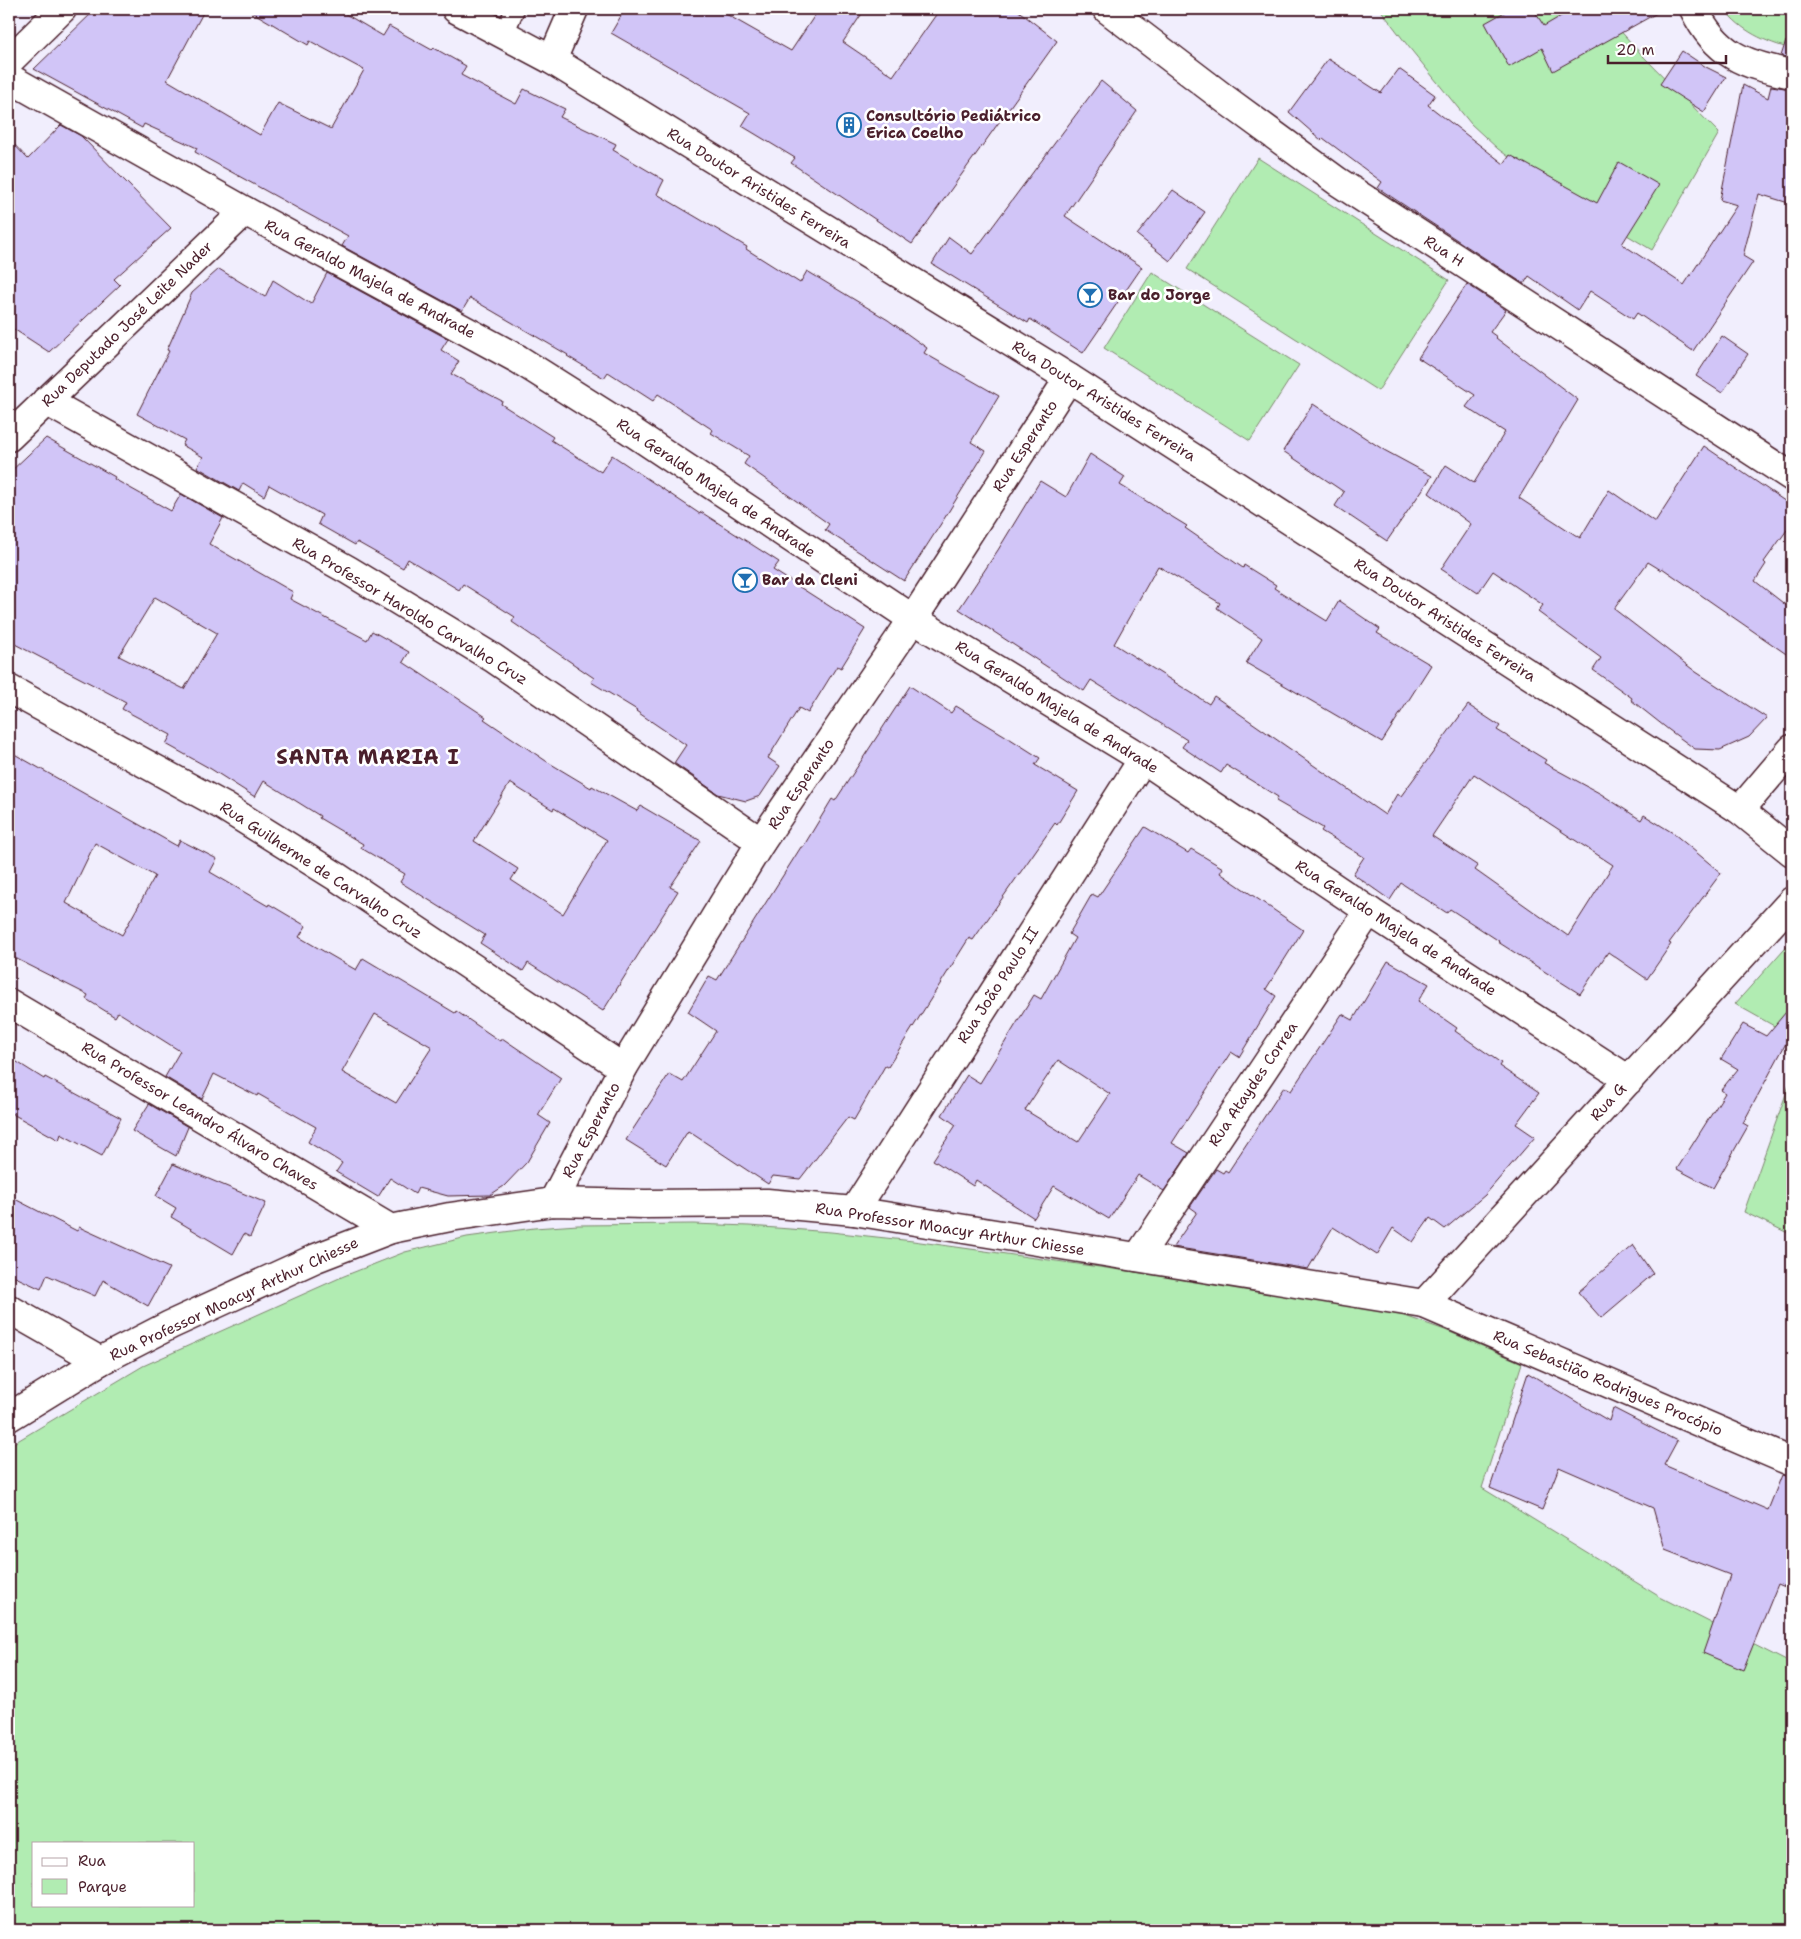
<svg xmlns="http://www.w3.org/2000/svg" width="1801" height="1939" font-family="'Shantell Sans',sans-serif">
	<rect width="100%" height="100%" fill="#f1eefd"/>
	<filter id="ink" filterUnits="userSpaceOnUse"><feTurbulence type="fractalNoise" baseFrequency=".02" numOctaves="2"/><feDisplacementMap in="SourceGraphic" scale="10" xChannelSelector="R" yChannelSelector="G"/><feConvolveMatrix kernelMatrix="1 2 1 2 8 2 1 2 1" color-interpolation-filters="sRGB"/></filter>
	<g filter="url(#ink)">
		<!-- green -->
		<g fill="#b1ecb2" stroke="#7e866e" fill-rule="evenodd">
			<polygon points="1380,9 1601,9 1641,54 1719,133 1652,250 1565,198 1498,149 1471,124 1408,46"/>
			<path d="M1724,9H1792V49C1765,42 1741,31 1724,9Z"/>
			<polygon points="1258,158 1449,280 1378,391 1187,269"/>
			<polygon points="1152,272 1299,365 1250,441 1104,348"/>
			<polygon points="1792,940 1792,1036 1735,1004"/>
			<polygon points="1792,1077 1792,1235 1744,1212"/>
			<path d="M693,1224L749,1226L831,1232L913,1241L1221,1284L1402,1315L1445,1330L1522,1363L1482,1488L1660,1597L1792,1664V1930H9V1446L143,1366L344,1276L405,1252L467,1237L534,1228L578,1225ZM34,1843H194V1905H34Z"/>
		</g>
		<!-- building -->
		<g fill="#d1c5f7" stroke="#4a1f2b" fill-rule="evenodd">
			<polygon points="96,9 205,9 167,80 260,135 278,103 331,129 364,70 310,41 308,45 247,9 337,9 383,36 389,26 432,50 434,48 466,66 461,75 516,104 524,89 565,109 560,117 616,144 613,150 664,180 657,194 747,247 746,249 800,283 807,271 888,320 927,348 924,353 999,396 971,442 986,451 944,519 904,581 825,530 829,524 744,464 749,456 711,433 713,430 658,394 653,401 608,372 604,378 567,356 568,355 470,298 462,311 342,246 348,236 195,152 197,148 144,124 142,128 34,69"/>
			<polygon points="625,9 717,9 791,51 819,9 865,9 843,42 893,76 940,9 1016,9 1057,41 912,244 791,163 795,158 742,126 750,113 611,33"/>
			<polygon points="1510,9 1533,9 1544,26 1573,9 1664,9 1553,71 1542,48 1509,67 1485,23"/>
			<polygon points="1786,41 1792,42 1792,58 1781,56"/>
			<polygon points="1682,51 1706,67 1726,77 1704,112 1660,84"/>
			<polygon points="1328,59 1381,93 1399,69 1435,95 1428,105 1504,164 1510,155 1597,203 1619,162 1659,185 1622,244 1684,285 1737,205 1720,200 1743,85 1768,98 1771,86 1792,89 1792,204 1759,194 1743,256 1753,262 1693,351 1637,313 1633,319 1590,291 1578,310 1529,276 1524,284 1378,188 1382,182 1323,138 1321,140 1289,112"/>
			<polygon points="1101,81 1137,111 1065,216 1142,267 1083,353 1030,319 1028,323 932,264 949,237 972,254"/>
			<polygon points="61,125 81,136 171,228 114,279 120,285 49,352 9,326 9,139 28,159"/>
			<polygon points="1173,190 1205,212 1170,261 1137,235"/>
			<polygon points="219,269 265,297 273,280 311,304 327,273 448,339 441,350 459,361 451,374 502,401 501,404 553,437 551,440 601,472 612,455 700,514 701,512 779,562 773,570 865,629 841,668 837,666 808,713 799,708 768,758 780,766 760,796 746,801 718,794 674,763 686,745 636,711 637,710 591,682 594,678 512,622 515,617 463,584 459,590 408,559 403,568 357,542 355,545 318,524 322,515 269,485 264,496 243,483 239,491 197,467 203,457 182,445 185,440 137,414 169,351 167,350 192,293"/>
			<polygon points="1467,284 1506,310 1490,332 1497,337 1496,338 1578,400 1519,498 1580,538 1609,490 1655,522 1704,446 1792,506 1792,523 1764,562 1766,564 1755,581 1792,610 1792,658 1662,568 1661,570 1648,562 1614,609 1696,672 1767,718 1749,737 1720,750 1695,749 1669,730 1631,700 1632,698 1593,670 1601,658 1538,612 1543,605 1493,571 1478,593 1441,569 1471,524 1429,493 1446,465 1474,483 1505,432 1466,407 1475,395 1418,358"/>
			<polygon points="1722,336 1748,354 1722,393 1696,376"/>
			<polygon points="1313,404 1384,450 1432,476 1387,541 1335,506 1344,492 1283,451"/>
			<path d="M46,438L115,477L114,479L171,511L181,494L223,518L209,544L293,592L290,599L367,640L372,631L409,652L403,662L486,717L484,719L546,761L591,788L592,786L637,811L641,806L701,841L670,887L678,891L603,1011L528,963L523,971L480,943L485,935L400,882L405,874L361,848L363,844L319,818L320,816L264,781L255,797L211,769L166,744L171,735L122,709L126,702L9,641V473ZM155,597L217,633L184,689L119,656ZM510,783L553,810L554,808L607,840L563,914L511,880L518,869L474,841Z"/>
			<path d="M1090,454L1125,477L1120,485L1187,526L1185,528L1243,568L1244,565L1276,585L1274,588L1327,621L1339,601L1380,629L1377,633L1431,665L1382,742L1246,663L1262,638L1217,608L1220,603L1158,566L1114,644L1209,704L1214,696L1385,815L1397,794L1401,796L1468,705L1500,726L1497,730L1546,760L1544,763L1601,794L1641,820L1644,815L1673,833L1721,873L1669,943L1671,944L1647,979L1608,952L1580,994L1498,942L1499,941L1450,909L1447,913L1401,883L1390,900L1353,874L1364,857L1321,831L1323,828L1276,801L1278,797L1226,765L1221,773L1182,747L1187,740L1091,680L1084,691L959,609L998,550L1040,481L1066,497ZM1474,774L1613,865L1568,936L1475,870L1478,866L1432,836Z"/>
			<polygon points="910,686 951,713 956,706 1004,735 1040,758 1035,765 1078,791 1057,825 1055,823 973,940 969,938 888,1067 885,1066 854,1120 848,1117 800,1179 773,1176 768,1184 688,1131 666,1165 626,1140 669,1074 683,1082 716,1031 688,1012 709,976 717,980 801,847 803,847 832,799 835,801"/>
			<path d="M9,751L177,846L180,840L217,859L210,872L268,906L269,904L306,926L299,937L356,970L363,958L455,1013L456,1011L500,1041L502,1038L561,1078L538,1115L550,1123L527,1162L504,1186L490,1195L448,1196L418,1188L415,1194L390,1178L378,1197L336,1172L342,1163L308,1142L316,1127L258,1094L257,1096L214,1074L202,1099L165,1077L180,1051L118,1012L115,1017L86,999L88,995L9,955ZM95,843L155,876L122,935L66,903ZM375,1014L432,1047L396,1103L342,1072Z"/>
			<path d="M1145,827L1188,853L1191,849L1223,868L1220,873L1303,930L1266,989L1276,996L1239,1057L1231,1052L1172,1143L1189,1153L1164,1191L1138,1175L1109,1219L1054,1186L1034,1218L976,1180L973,1186L933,1160L956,1125L942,1115L967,1075L980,1083L1034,995L1041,999L1075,938L1069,934L1092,894L1098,897ZM1058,1060L1110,1094L1078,1142L1025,1110Z"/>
			<polygon points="1388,961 1429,984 1418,1001 1457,1028 1455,1031 1501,1063 1499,1066 1539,1093 1516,1124 1535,1137 1485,1195 1445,1229 1430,1218 1413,1242 1393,1228 1377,1255 1333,1227 1308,1269 1173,1247 1197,1212 1190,1207 1216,1169 1223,1173 1225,1170 1228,1172 1284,1087 1291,1091 1342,1014 1353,1020"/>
			<polygon points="1786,1012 1792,1016 1792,1032 1743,1123 1748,1126 1713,1188 1677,1169 1725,1093 1721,1090 1738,1069 1721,1059 1743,1024 1766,1036"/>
			<polygon points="9,1057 44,1079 45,1077 121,1118 102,1156 61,1134 59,1140 9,1112"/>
			<polygon points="149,1104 188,1127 176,1156 132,1131"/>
			<polygon points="173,1164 266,1203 250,1237 244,1234 233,1254 171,1217 176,1208 156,1196"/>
			<polygon points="9,1196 77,1231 79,1227 169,1268 148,1306 103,1280 95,1296 47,1275 41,1289 9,1274"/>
			<polygon points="1633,1245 1653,1274 1601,1318 1578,1292"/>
			<polygon points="1528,1373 1609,1421 1613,1408 1677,1441 1664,1465 1768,1510 1782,1475 1792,1477 1792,1590 1778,1584 1743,1670 1703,1653 1730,1575 1665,1550 1653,1508 1559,1467 1542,1510 1490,1488"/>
		</g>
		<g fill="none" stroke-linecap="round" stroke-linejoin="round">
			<defs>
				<polyline id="lane" points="504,34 515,9"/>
				<g id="street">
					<polyline points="456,9 552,60 1069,378 1740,810 1792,852"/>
					<polyline points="1107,9 1225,99 1337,181 1792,477"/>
					<path d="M1694,9C1716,55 1745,65 1792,74"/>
					<polyline points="552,60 574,9"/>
					<polyline points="9,61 62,9"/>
					<polyline points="9,78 245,211 518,359 616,421 913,619 1143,759 1369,911 1629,1080"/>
					<polyline points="46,401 348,570 493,658 761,842"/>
					<polyline points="9,437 245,211"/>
					<polyline points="9,689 223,806 337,877 623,1068"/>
					<polyline points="1740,810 1792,749"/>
					<polyline points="9,1003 391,1229"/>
					<polyline points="553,1202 623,1068 761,842 913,619 1069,378"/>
					<polyline points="854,1211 1143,759"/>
					<polyline points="1138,1257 1369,911"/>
					<polyline points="1424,1304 1792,901"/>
					<polyline points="9,1309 100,1361"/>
					<polyline points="9,1417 100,1361 170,1325 316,1258 391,1229 450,1217 553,1202 645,1204 767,1203 854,1211 1424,1304 1792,1462"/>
				</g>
			</defs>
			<!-- lane casing -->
			<use href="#lane" stroke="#4a1f2b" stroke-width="21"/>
			<!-- street casing -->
			<use href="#street" stroke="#4a1f2b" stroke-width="31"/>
			<!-- lane -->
			<use href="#lane" stroke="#fff" stroke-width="18"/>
			<!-- street -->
			<use href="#street" stroke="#fff" stroke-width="28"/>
		</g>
	</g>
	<!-- icons -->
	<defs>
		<symbol id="building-ring" viewBox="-11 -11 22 22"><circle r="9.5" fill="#fff" stroke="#1f6fb2" stroke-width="1.5"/><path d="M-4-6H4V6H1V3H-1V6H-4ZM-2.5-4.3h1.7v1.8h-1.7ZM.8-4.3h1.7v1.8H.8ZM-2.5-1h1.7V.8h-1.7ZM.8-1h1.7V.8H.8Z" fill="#1f6fb2"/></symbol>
		<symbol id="bar-ring" viewBox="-11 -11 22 22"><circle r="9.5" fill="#fff" stroke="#1f6fb2" stroke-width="1.5"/><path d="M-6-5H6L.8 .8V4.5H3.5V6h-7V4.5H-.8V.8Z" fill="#1f6fb2"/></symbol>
	</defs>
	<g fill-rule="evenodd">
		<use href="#building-ring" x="835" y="111" width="28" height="28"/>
		<use href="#bar-ring" x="1076" y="281" width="28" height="28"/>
		<use href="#bar-ring" x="731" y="566" width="28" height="28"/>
	</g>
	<g text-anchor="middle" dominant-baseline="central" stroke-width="5" stroke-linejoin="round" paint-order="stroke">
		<!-- poi labels -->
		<g font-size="15" font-weight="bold" fill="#4a1f2b" stroke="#fff" text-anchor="start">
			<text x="866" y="116">Consultório Pediátrico<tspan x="866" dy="17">Erica Coelho</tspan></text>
			<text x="1108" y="295">Bar do Jorge</text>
			<text x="762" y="580">Bar da Cleni</text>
		</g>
		<!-- street labels -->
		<g font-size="15" fill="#4a1f2b" stroke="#fff">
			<text transform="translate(759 188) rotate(32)">Rua Doutor Aristides Ferreira</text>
			<text transform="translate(1444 251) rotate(33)">Rua H</text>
			<text transform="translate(370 279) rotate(28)">Rua Geraldo Majela de Andrade</text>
			<text transform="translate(127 324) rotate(-44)">Rua Deputado José Leite Nader</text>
			<text transform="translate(1104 401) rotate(32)">Rua Doutor Aristides Ferreira</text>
			<text transform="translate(1025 446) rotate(-57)">Rua Esperanto</text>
			<text transform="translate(716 488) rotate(34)">Rua Geraldo Majela de Andrade</text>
			<text transform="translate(410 611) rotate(31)">Rua Professor Haroldo Carvalho Cruz</text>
			<text transform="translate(1445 620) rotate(33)">Rua Doutor Aristides Ferreira</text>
			<text transform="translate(1057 707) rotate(32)">Rua Geraldo Majela de Andrade</text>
			<text transform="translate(801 784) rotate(-56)">Rua Esperanto</text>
			<text transform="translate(321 870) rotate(33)">Rua Guilherme de Carvalho Cruz</text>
			<text transform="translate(1396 928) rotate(33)">Rua Geraldo Majela de Andrade</text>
			<text transform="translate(998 985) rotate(-57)">Rua João Paulo II</text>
			<text transform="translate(1253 1084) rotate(-56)">Rua Ataydes Correa</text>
			<text transform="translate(1608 1102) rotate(-48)">Rua G</text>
			<text transform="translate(200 1116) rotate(31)">Rua Professor Leandro Álvaro Chaves</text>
			<text transform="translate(591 1130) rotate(-62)">Rua Esperanto</text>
			<text transform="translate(950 1229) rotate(9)">Rua Professor Moacyr Arthur Chiesse</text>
			<text transform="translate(234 1299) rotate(-25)">Rua Professor Moacyr Arthur Chiesse</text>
			<text transform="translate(1608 1383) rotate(23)">Rua Sebastião Rodrigues Procópio</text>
		</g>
		<!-- district labels -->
		<g font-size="20" font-weight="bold" letter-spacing="1" fill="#4a1f2b" stroke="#fff">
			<text x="368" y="757">SANTA MARIA I</text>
		</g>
	</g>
	<!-- margin -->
	<rect width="1801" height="1939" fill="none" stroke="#fff" stroke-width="30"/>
	<rect x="15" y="15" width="1771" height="1909" fill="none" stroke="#4a1f2b" stroke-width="2" filter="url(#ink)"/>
	<!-- legend -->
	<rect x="32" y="1842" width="162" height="65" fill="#ffffff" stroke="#b7a5aa"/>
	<rect x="42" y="1858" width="25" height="8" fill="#ffffff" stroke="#b7a5aa"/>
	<text x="78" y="1866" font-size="15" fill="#4a1f2b">Rua</text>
	<rect x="42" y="1879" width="25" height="15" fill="#b1ecb2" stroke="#b7a5aa"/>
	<text x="78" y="1892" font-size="15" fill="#4a1f2b">Parque</text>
	<!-- scale -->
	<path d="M1608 55v8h118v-8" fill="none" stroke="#4a1f2b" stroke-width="2.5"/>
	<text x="1616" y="55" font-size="15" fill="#4a1f2b" stroke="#ffffff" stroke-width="4" paint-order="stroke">20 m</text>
</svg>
